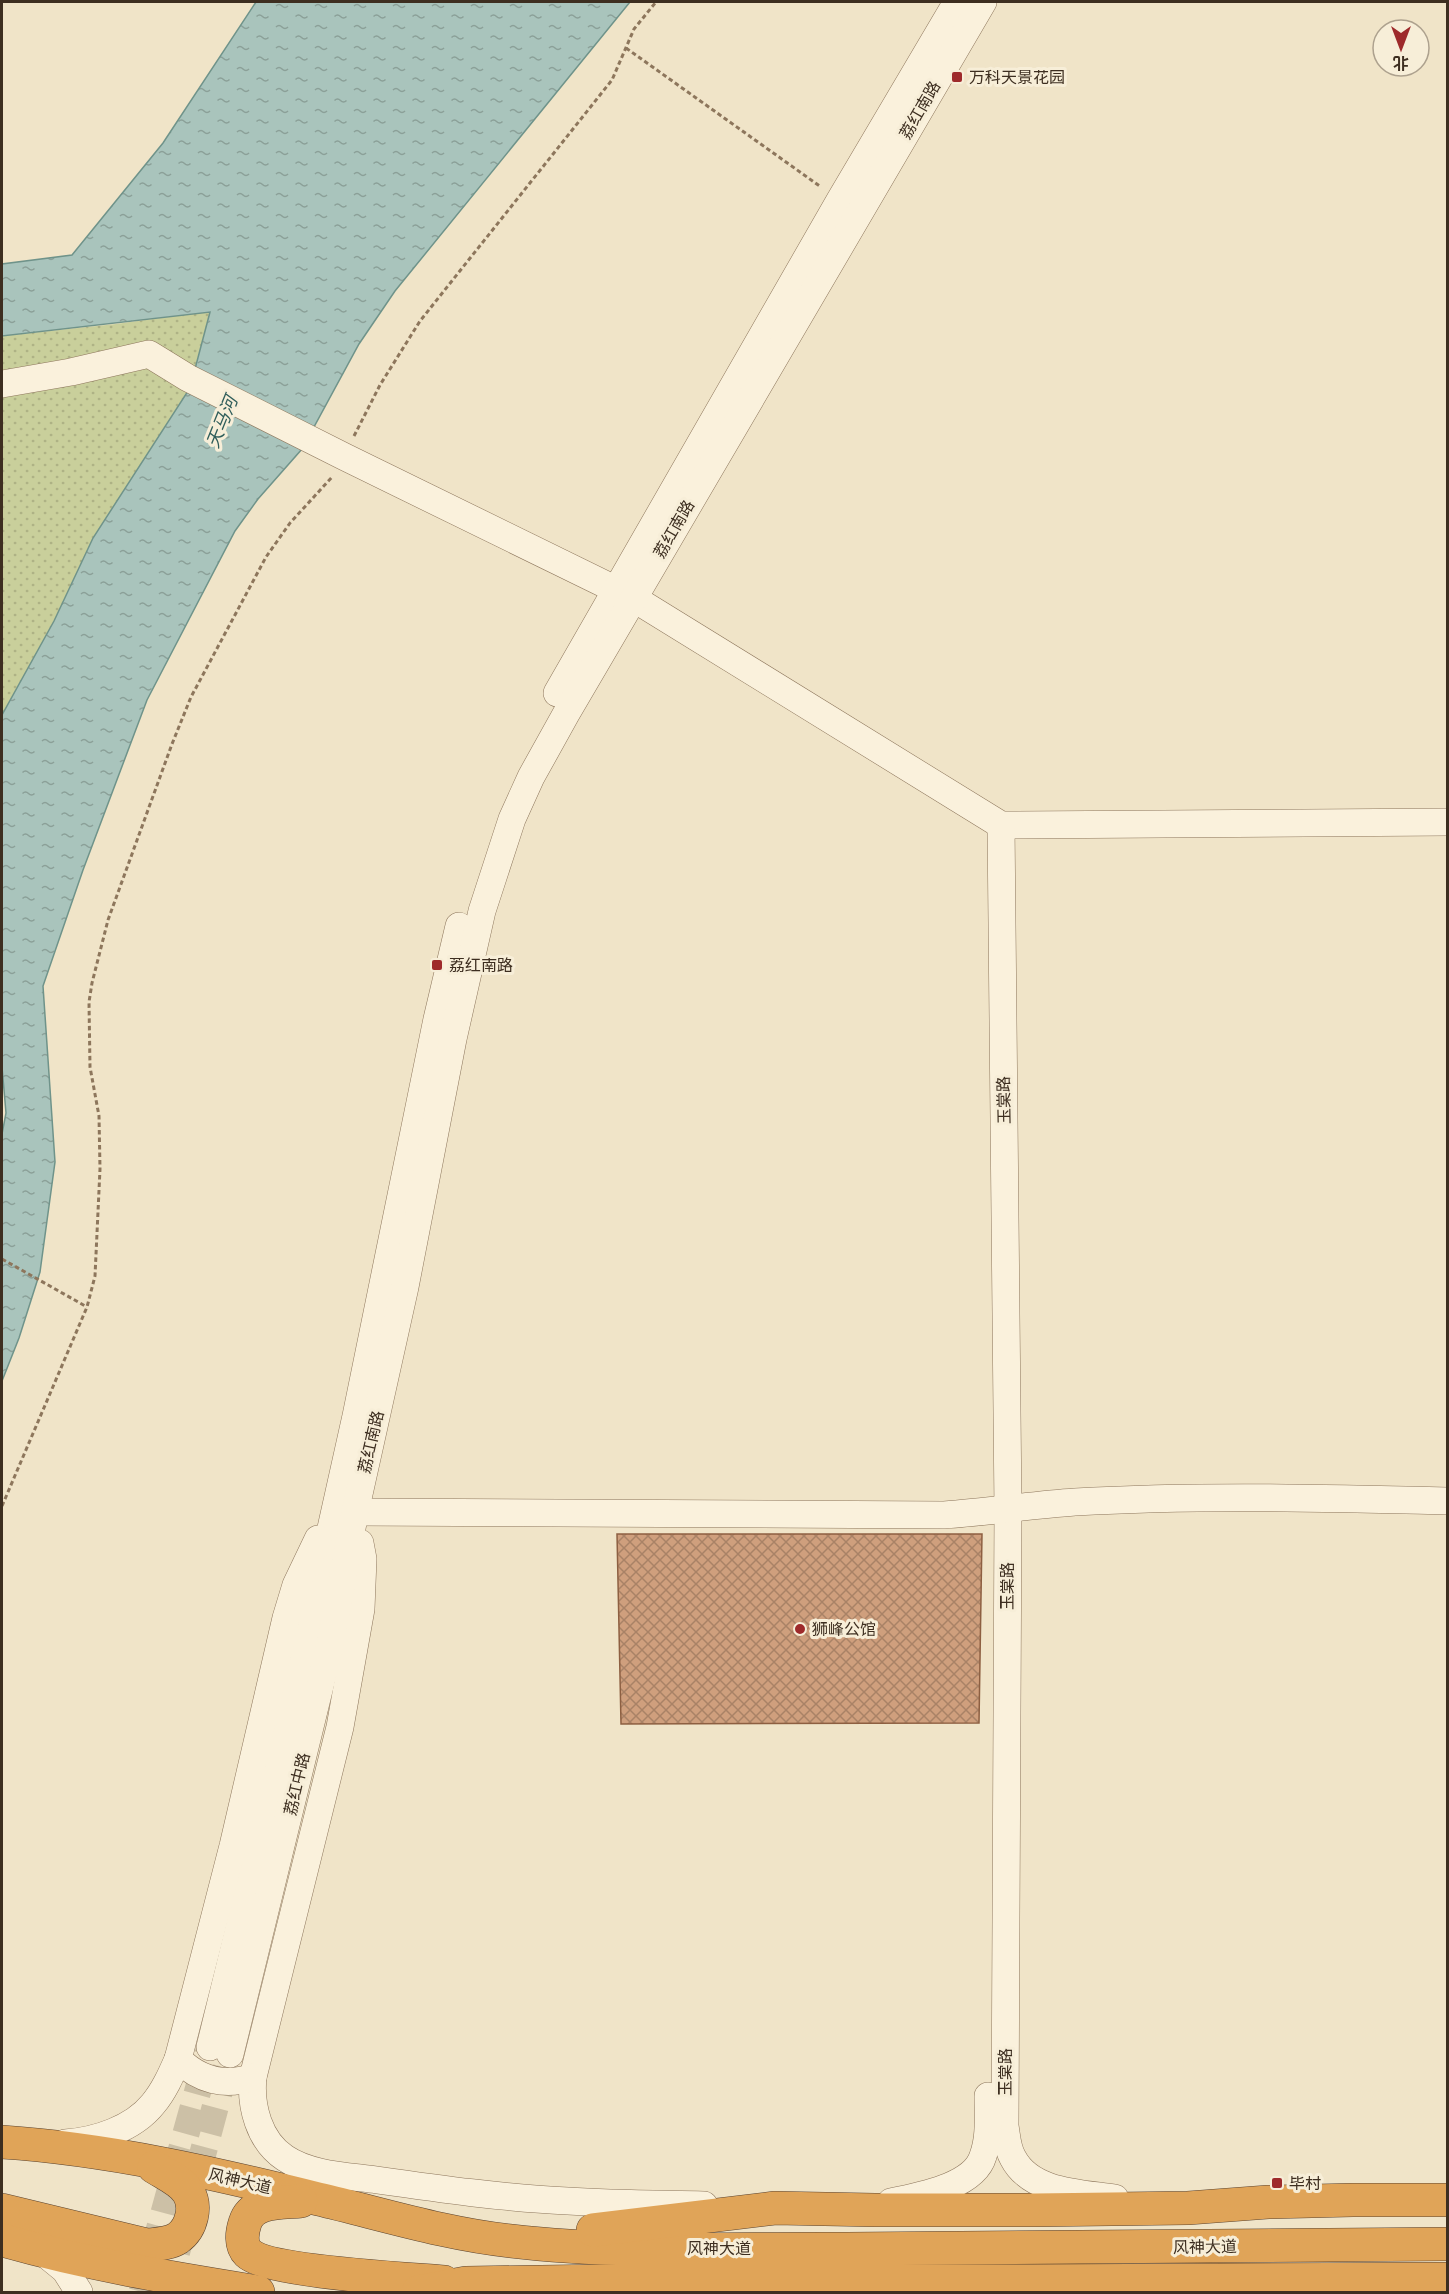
<svg xmlns="http://www.w3.org/2000/svg" width="1449" height="2294" font-family="'Times New Roman','Noto Sans SC',serif">
	<defs>
		<pattern id="grass-dots" width="8" height="8" patternUnits="userSpaceOnUse" patternTransform="scale(1.5)"><rect width="8" height="8" fill="#c9cf9b"/><path d="M2 2h.1M6 6h.1" fill="none" stroke="#aeb285" stroke-width="1.8" stroke-linecap="round"/></pattern>
		<pattern id="water-ripples" width="26" height="14" patternUnits="userSpaceOnUse" patternTransform="scale(1.5)"><rect width="26" height="14" fill="#a9c4bc"/><path d="M2 4q2-2 4 0t4 0M15 11q2-2 4 0t4 0" fill="none" stroke="#8ba098"/></pattern>
		<pattern id="building-cross-hatch" width="8" height="8" patternUnits="userSpaceOnUse" patternTransform="scale(1.5)"><rect width="8" height="8" fill="#cf9f7d"/><path d="M0 0l8 8M0 8l8-8" fill="none" stroke="#a98266"/></pattern>
	</defs>
	<rect width="100%" height="100%" fill="#f0e4c8"/>
	<!-- grass -->
	<polygon fill="url(#grass-dots)" points="210,311 190,388 93,538 54,621 2,715 2,336 116,324"/>
	<!-- water -->
	<polygon fill="url(#water-ripples)" stroke="#6f938a" stroke-width="1.5" points="256,2 630,2 395,291 359,344 302,449 258,499 235,531 147,700 83,870 43,986 55,1162 40,1272 19,1338 2,1381 2,1134 6,1113 2,1067 2,715 54,621 93,538 190,388 210,312 2,336 2,264 72,255 163,143"/>
	<!-- building -->
	<polygon fill="url(#building-cross-hatch)" stroke="#8d5f41" stroke-width="1.5" points="617,1534 982,1534 979,1723 621,1724"/>
	<g fill="none" stroke-linecap="round" stroke-linejoin="round">
		<!-- minor-tunnel -->
		<g stroke="#ccc0a6" stroke-width="27" stroke-dasharray="27 14" stroke-linecap="butt">
			<polyline points="142,2292 210,2047"/>
			<polyline points="166,2292 228,2059"/>
		</g>
		<defs>
			<g id="minor">
				<polyline points="2,384 71,372 149,354 188,378 345,457 633,598 1001,825 1448,822"/>
				<polyline points="557,693 840,200 957,2"/>
				<path d="M1001,825L1008,1509L1005,2126C1007,2137 1007,2148 1013,2158C1031,2193 1081,2193 1115,2198"/>
				<path d="M355,1512L944,1515C988,1512 1031,1505 1075,1502C1199,1495 1323,1498 1448,1501"/>
				<path d="M360,1543L363,1559L361,1609L340,1727L253,2077C250,2106 259,2141 285,2158C310,2175 348,2176 377,2180C440,2189 504,2198 568,2201C613,2204 659,2204 704,2205"/>
				<polyline points="210,2047 251,1879 319,1582 356,1416 437,1019 459,926"/>
				<polyline points="230,2054 330,1645 355,1512 405,1287 453,1039 482,911 512,819 531,777 566,714 983,2"/>
				<path d="M178,2059C199,2080 225,2087 253,2077"/>
				<path d="M65,2143C95,2141 133,2129 153,2104C164,2091 171,2075 178,2059L233,1846L286,1618L296,1585L318,1539"/>
				<path d="M891,2202C918,2196 974,2187 983,2156C990,2137 988,2116 988,2096"/>
				<polyline points="43,2252 65,2270 79,2292"/>
			</g>
			<g id="highway">
				<path d="M2,2142C108,2149 214,2173 318,2199C382,2214 445,2234 511,2241C622,2254 736,2248 847,2249C1047,2249 1247,2246 1448,2244"/>
				<path d="M301,2201C282,2203 252,2200 245,2223C242,2232 240,2245 248,2253C268,2272 410,2279 444,2282"/>
				<path d="M2,2210L147,2245C157,2244 169,2244 178,2238C192,2228 197,2206 188,2192C181,2181 165,2174 154,2167"/>
				<polyline points="593,2230 775,2208 875,2210 1035,2210 1188,2208 1268,2202 1353,2200 1448,2200"/>
				<path d="M2,2240C86,2264 171,2278 258,2292"/>
				<polyline points="418,2292 466,2283 606,2281 1033,2281 1448,2279"/>
			</g>
		</defs>
		<!-- minor casing -->
		<use href="#minor" stroke="#8d765c" stroke-width="28"/>
		<!-- highway casing -->
		<use href="#highway" stroke="#5b4430" stroke-width="34"/>
		<!-- path -->
		<g stroke="#8d765c" stroke-width="3" stroke-dasharray="4.5 3" stroke-linecap="butt">
			<polyline points="626,48 821,187"/>
			<polyline points="354,436 380,385 420,321 612,80 634,29 656,2"/>
			<polyline points="2,1259 87,1307"/>
			<polyline points="2,1506 87,1307 95,1276 100,1169 99,1116 90,1067 89,1002 92,983 108,920 172,744 191,697 266,557 290,523 333,476"/>
		</g>
		<!-- minor -->
		<use href="#minor" stroke="#faf1dc" stroke-width="27"/>
		<!-- highway -->
		<use href="#highway" stroke="#e0a458" stroke-width="33"/>
	</g>
	<!-- markers -->
	<g fill="#9e2a2b" stroke="#f7eed8" stroke-width="2">
		<rect x="951" y="71" width="12" height="12" rx="3"/>
		<rect x="431" y="959" width="12" height="12" rx="3"/>
		<circle cx="800" cy="1629" r="6"/>
		<rect x="1271" y="2177" width="12" height="12" rx="3"/>
	</g>
	<g text-anchor="middle" dominant-baseline="central" stroke-width="6" stroke-linejoin="round" paint-order="stroke">
		<!-- poi labels -->
		<g font-size="16" fill="#3d2e20" stroke="#f7eed8" text-anchor="start">
			<text x="969" y="77">万科天景花园</text>
			<text x="449" y="965">荔红南路</text>
			<text x="812" y="1629">狮峰公馆</text>
			<text x="1289" y="2183">毕村</text>
		</g>
		<!-- street labels -->
		<g font-size="16" fill="#3d2e20" stroke="#f7eed8">
			<text transform="translate(920 110) rotate(-60)">荔红南路</text>
			<text transform="translate(674 529) rotate(-60)">荔红南路</text>
			<text transform="translate(1004 1100) rotate(-91)">玉棠路</text>
			<text transform="translate(371 1442) rotate(-77)">荔红南路</text>
			<text transform="translate(1007 1586) rotate(-90)">玉棠路</text>
			<text transform="translate(297 1784) rotate(-77)">荔红中路</text>
			<text transform="translate(1005 2072) rotate(-90)">玉棠路</text>
			<text transform="translate(240 2181) rotate(13)">风神大道</text>
			<text transform="translate(1205 2247) rotate(-1)">风神大道</text>
			<text x="719" y="2248">风神大道</text>
		</g>
		<!-- water labels -->
		<g font-size="18" font-style="italic" fill="#2f5d5a" stroke="#f7eed8">
			<text transform="translate(222 422) rotate(-68)">天马河</text>
		</g>
	</g>
	<!-- border -->
	<rect width="1449" height="2294" fill="none" stroke="#3d2e20" stroke-width="6"/>
	<!-- north arrow -->
	<g transform="translate(1401 48) rotate(180)"><circle r="28" fill="#f7eed8" stroke="#ada18e" stroke-width="1.5"/>
	<path d="M0-4.5L10 22L0 15L-10 22Z" fill="#9e2a2b"/>
	<text y="-9" font-size="16" font-weight="bold" text-anchor="middle" fill="#3d2e20">北</text>
	</g>
</svg>
